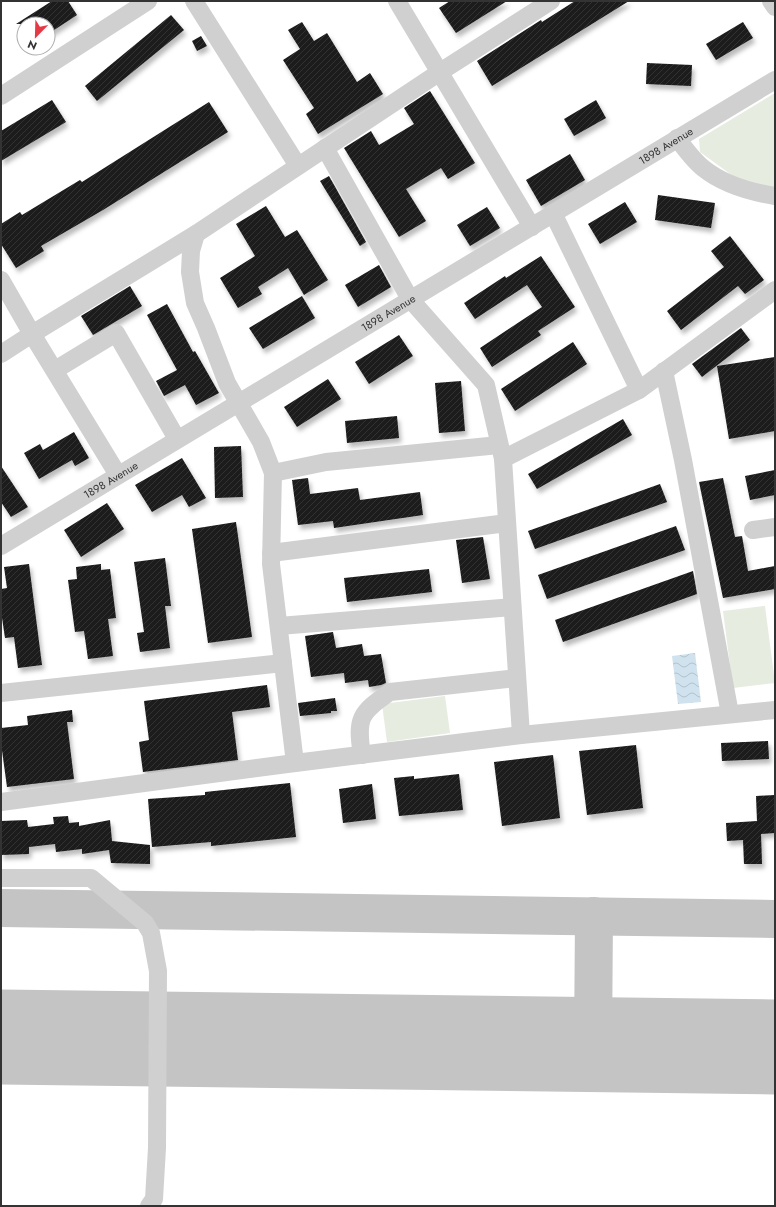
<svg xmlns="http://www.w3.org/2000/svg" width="776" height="1207" font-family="Jost,sans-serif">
	<defs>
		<pattern id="water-waves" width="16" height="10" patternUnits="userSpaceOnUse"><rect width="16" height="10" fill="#cfe2ee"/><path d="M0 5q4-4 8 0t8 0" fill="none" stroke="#b2c2cd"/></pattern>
		<pattern id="building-hatch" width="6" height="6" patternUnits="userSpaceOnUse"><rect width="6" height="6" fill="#1a1a1a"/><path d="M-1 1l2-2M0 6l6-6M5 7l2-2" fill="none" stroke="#333"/></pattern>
		<filter id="shadow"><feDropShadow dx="2.5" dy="4.5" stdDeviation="2" flood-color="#0004"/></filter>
	</defs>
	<rect width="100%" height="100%" fill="#fff"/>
	<!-- park -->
	<g fill="#e6ecdf">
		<polygon points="775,93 775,188 763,187 733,176 700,152 699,139"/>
		<polygon points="765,606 775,683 733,688 723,611"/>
		<polygon points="445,696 450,733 387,742 382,704"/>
	</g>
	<!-- water -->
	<polygon fill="url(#water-waves)" points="695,653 701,702 678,704 672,656"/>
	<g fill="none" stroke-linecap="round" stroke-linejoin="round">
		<!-- taxiway -->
		<g stroke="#c4c4c4" stroke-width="38">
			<polyline points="1,908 775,919"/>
			<polyline points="593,1045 594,916"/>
		</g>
		<!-- runway -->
		<polyline stroke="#c4c4c4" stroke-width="95" points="1,1037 775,1047"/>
	</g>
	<!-- building -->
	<g fill="url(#building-hatch)" filter="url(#shadow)">
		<polygon points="52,1 68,1 77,15 48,34 48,24 16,24"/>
		<polygon points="450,1 507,1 456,33 439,8"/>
		<polygon points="575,1 629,1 492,86 477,61 541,20 542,22"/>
		<polygon points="171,15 184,30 97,101 85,86"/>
		<polygon points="302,22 314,41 327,33 357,82 370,73 383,94 318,134 306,114 314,108 283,60 300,49 288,30"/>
		<polygon points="743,22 753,38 716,60 706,44"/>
		<polygon points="201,36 207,46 197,51 192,41"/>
		<polygon points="647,63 692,65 691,86 646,84"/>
		<polygon points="430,91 475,163 448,179 441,168 406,189 426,221 399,237 344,148 371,131 379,145 414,124 404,108"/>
		<polygon points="52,100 66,122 1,161 1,131"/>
		<polygon points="596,100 606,118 574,136 564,119"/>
		<polygon points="209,102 228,132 103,210 41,246 44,251 16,268 1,244 1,224 20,212 22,215 80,180 82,182"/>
		<polygon points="570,154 585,180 541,206 526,180"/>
		<polygon points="329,176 366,242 360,246 320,181"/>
		<polygon points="658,195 715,203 711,228 655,220"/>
		<polygon points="625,202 637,222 600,244 588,224"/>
		<polygon points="266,206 285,237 297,230 328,280 304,295 288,268 258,287 262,294 238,308 220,278 255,256 236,224"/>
		<polygon points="487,207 500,228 470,246 457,225"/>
		<polygon points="730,236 764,280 745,294 738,286 681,330 667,311 724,267 711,251"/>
		<polygon points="541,256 575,307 538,331 541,335 492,367 480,348 542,307 527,285 475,319 464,303 505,276 506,278"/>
		<polygon points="379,265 391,287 358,307 345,285"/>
		<polygon points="130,286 142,306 93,335 81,316"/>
		<polygon points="302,296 315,318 263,349 249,328"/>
		<polygon points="167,304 193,352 195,351 219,393 196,405 185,385 164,396 156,381 177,370 147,315"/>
		<polygon points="741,328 750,340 702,377 692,364"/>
		<polygon points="399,335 413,356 369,384 355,362"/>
		<polygon points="573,342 587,364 515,411 501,389"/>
		<polygon points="775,357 775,431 729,439 717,366"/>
		<polygon points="328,379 341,399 297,427 284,407"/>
		<polygon points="461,381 465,431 439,433 435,383"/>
		<polygon points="397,416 399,438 347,443 345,421"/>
		<polygon points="623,419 632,435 537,489 528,474"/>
		<polygon points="74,432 89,458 75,466 72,460 39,479 24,453 40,444 43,450"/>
		<polygon points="241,446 243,497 215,498 214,447"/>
		<polygon points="182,458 206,498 189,507 182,495 152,512 135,485"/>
		<polygon points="1,466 28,507 11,517 1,502"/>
		<polygon points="775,470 775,495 750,500 745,476"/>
		<polygon points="308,478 310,494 358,488 360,500 420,492 423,515 334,528 333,521 298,525 292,480"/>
		<polygon points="723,478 735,537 742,536 748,571 775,566 775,589 723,598 699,482"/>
		<polygon points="660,484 667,502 535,549 528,531"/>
		<polygon points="107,503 124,529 81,557 64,530"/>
		<polygon points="236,522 252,637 208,643 192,529"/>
		<polygon points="676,526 685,550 547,599 538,575"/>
		<polygon points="483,537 490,579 462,583 456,540"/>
		<polygon points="165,558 171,606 165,606 170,648 140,652 137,633 144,632 134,562"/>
		<polygon points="29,564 42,665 18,668 14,637 5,638 1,611 1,589 7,588 4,567"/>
		<polygon points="101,564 101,570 110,569 116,618 108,619 113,656 88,659 84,631 75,632 68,580 77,579 76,567"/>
		<polygon points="429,569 432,592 347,602 344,578"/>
		<polygon points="693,571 697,594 563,642 555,620"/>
		<polygon points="333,632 336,648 362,644 364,656 381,654 386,683 381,685 369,687 368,680 345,683 344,673 311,677 305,636"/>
		<polygon points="267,685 270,707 232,712 238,760 143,772 139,742 149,740 144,701"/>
		<polygon points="335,698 337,711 331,711 331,713 300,716 298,703"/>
		<polygon points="72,710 73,722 67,722 74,779 7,787 1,743 1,728 28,725 27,716"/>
		<polygon points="768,741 769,759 722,761 721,743"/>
		<polygon points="636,745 643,808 587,815 579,751"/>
		<polygon points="553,755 560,818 502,826 494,762"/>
		<polygon points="459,774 463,810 399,816 394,778 414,776 414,779"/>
		<polygon points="290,783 296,837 211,846 211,842 152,847 148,799 205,795 205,792"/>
		<polygon points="372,784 376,819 343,823 339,789"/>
		<polygon points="775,795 775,833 761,834 762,864 744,864 743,840 727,841 726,823 757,821 756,796"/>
		<polygon points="68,816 69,823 79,822 79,826 110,820 112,841 150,845 150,864 111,863 109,850 82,854 82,849 56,852 55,844 29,847 29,854 1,855 1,821 27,820 28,827 54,824 53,817"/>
	</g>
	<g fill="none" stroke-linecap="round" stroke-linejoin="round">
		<!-- minor -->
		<g stroke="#d0d0d0" stroke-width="18">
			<polyline points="194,1 298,166"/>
			<polyline points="397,1 532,227"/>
			<polyline points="771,1 775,7"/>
			<polyline points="1,96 148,1"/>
			<path d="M677,138C685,149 693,160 703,168C724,185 750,192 775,196"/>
			<polyline points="325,148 410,299 486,385 503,459 521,735"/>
			<polyline points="553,213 639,390"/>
			<polyline points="196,234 191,251 190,272 195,303 206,328 227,383 261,442 273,473 271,564 295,763"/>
			<polyline points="1,280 32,334 118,475"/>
			<polyline points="1,354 32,334 196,234 440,72 551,1"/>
			<polyline points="55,370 116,333 177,439"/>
			<polyline points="664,371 683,460 730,714"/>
			<polyline points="503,459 639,390 775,290"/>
			<polyline points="273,473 326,462 499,445"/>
			<polyline points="753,530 775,527"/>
			<path id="s1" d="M1,546L775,80"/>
			<polyline points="271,553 507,523"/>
			<polyline points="279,626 512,607"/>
			<polyline points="1,693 283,663"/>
			<path d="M362,755C356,718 360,713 390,692L517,678"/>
			<polyline points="1,802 295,763 521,735 775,710"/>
			<polyline points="1,878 91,878 145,923 151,933 158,971 157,1148 154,1199 149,1206"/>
		</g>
	</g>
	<g text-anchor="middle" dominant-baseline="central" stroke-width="4" stroke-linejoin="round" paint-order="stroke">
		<!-- street labels -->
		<g font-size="11" fill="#333" stroke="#fff">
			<text stroke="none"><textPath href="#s1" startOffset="776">1898 Avenue</textPath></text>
			<text stroke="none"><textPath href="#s1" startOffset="452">1898 Avenue</textPath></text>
			<text stroke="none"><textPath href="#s1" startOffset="128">1898 Avenue</textPath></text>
		</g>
	</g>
	<!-- border -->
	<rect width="776" height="1207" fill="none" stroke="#333333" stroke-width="4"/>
	<!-- north arrow -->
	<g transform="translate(36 36) rotate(203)"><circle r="19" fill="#ffffff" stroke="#adadad"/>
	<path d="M0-3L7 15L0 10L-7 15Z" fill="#e63946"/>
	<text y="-6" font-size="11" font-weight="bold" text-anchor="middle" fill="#333333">N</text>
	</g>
</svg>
